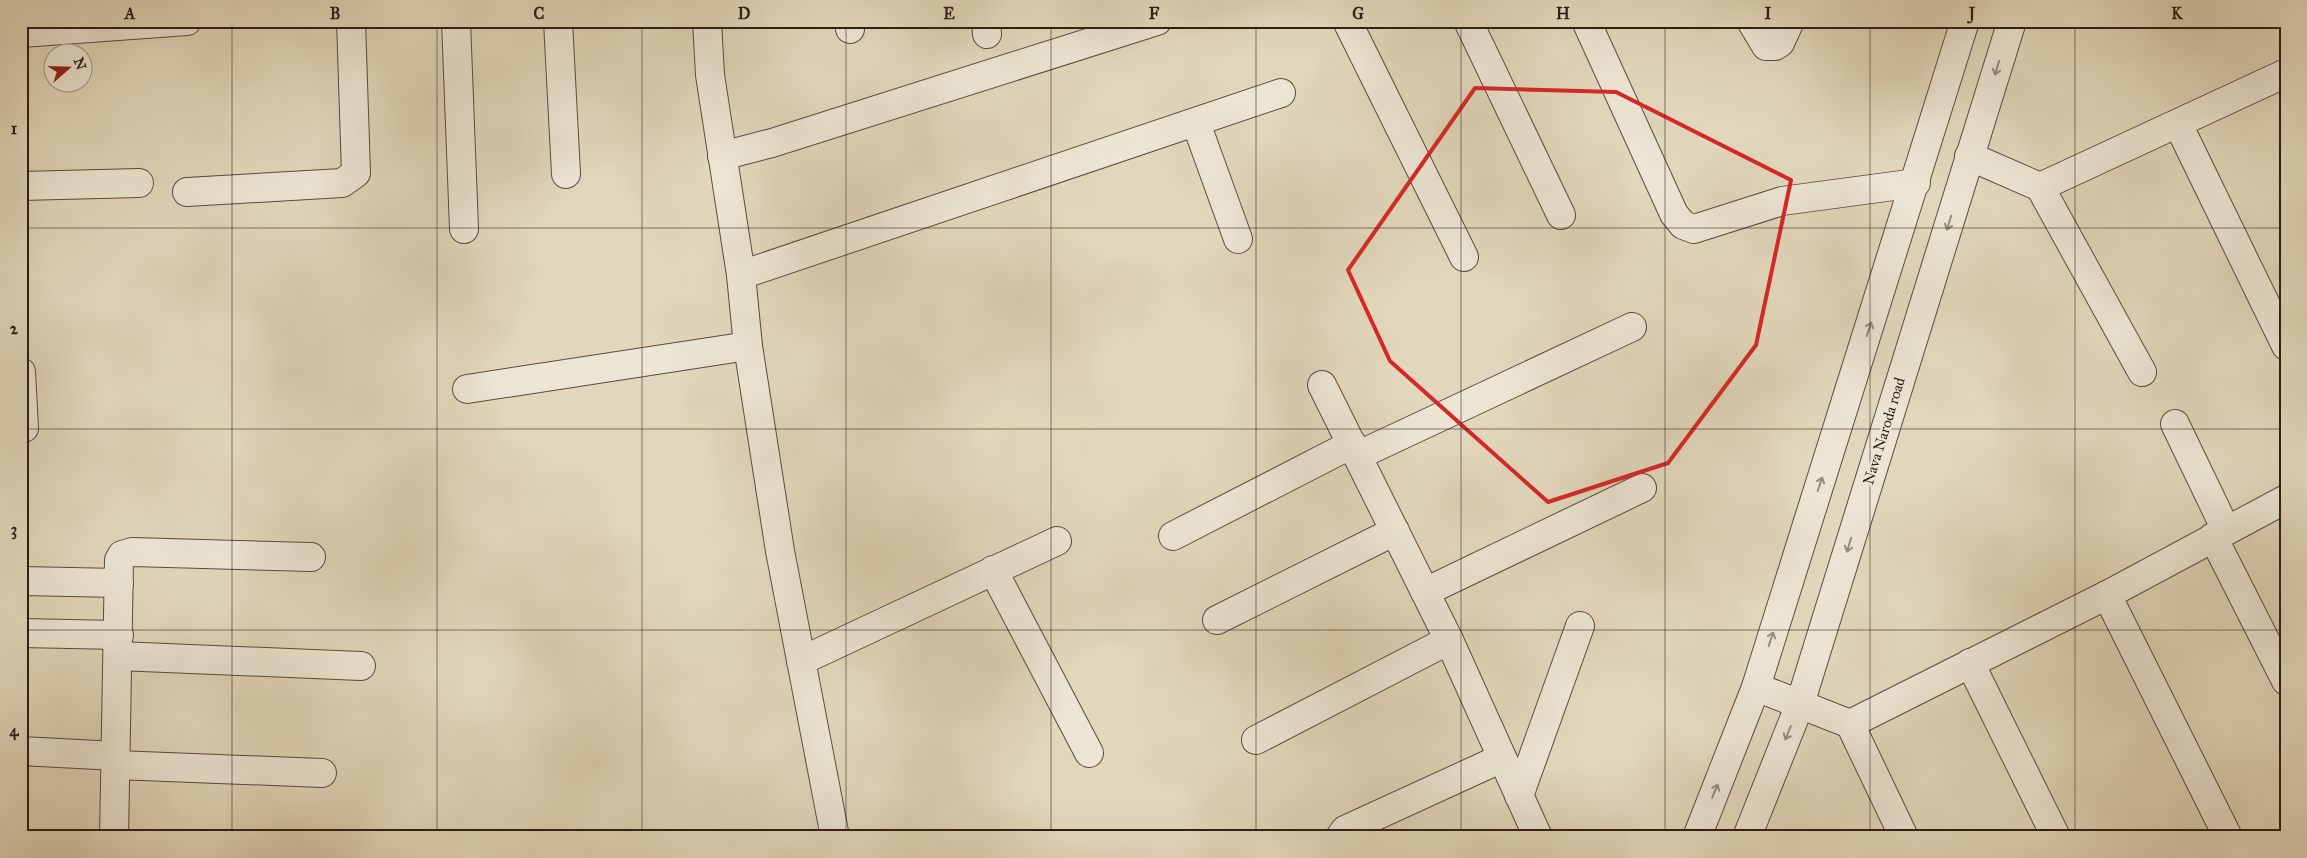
<svg xmlns="http://www.w3.org/2000/svg" width="2307" height="858" font-family="'IM FELL Great Primer',serif">
	<rect width="100%" height="100%" fill="#e2d7bc"/>
	<filter id="stains"><feTurbulence type="fractalNoise" baseFrequency=".004" numOctaves="4"/><feColorMatrix values="0 0 0 0 .2 0 0 0 0 .09 0 0 0 0 .02 0 0 0 .5 -.17"/></filter>
	<radialGradient id="worn" r=".72"><stop offset=".6" stop-color="#630" stop-opacity="0"/><stop offset="1" stop-color="#630" stop-opacity=".3"/></radialGradient>
	<g fill="none" stroke-linecap="round" stroke-linejoin="round">
		<defs>
			<g id="minor">
				<polyline points="456,21 464,229"/>
				<polyline points="558,21 566,174"/>
				<polyline points="707,21 710,75 741,275 748,346 780,551 835,837"/>
				<polyline points="849,21 850,29"/>
				<polyline points="986,21 987,34"/>
				<polyline points="1347,21 1464,257"/>
				<polyline points="1468,21 1561,215"/>
				<polyline points="1586,21 1674,214 1683,225 1694,229 1782,201 1916,183"/>
				<polyline points="1751,21 1766,46 1775,46 1780,43 1790,21"/>
				<polyline points="21,33 187,21"/>
				<polyline points="1196,123 1238,239"/>
				<polyline points="2178,124 2286,346"/>
				<polyline points="722,156 772,143 1157,21"/>
				<polyline points="1969,156 2040,187 2142,372"/>
				<polyline points="21,186 139,183"/>
				<polyline points="2040,187 2286,73"/>
				<polyline points="187,192 342,183 356,173 351,21"/>
				<polyline points="741,275 1281,93"/>
				<polyline points="21,372 24,428"/>
				<polyline points="1322,385 1449,640 1538,837"/>
				<polyline points="467,389 748,346"/>
				<polyline points="2175,424 2226,530"/>
				<polyline points="1359,455 1632,327"/>
				<polyline points="1173,536 1352,444"/>
				<polyline points="2213,537 2286,681"/>
				<polyline points="993,570 1089,753"/>
				<polyline points="21,581 119,583"/>
				<polyline points="1425,592 1642,488"/>
				<polyline points="2107,595 2228,837"/>
				<polyline points="1217,620 1395,531"/>
				<polyline points="21,633 119,635"/>
				<polyline points="118,656 361,666"/>
				<polyline points="801,661 1057,541"/>
				<polyline points="1970,663 2056,837"/>
				<polyline points="1756,687 1850,724 1904,837"/>
				<polyline points="1850,724 2107,595 2286,499"/>
				<polyline points="1256,740 1449,640"/>
				<polyline points="21,751 116,756"/>
				<polyline points="116,765 322,773"/>
				<polyline points="1519,796 1580,626"/>
				<polyline points="114,837 119,560 122,555 132,552 311,557"/>
				<polyline points="1340,837 1345,830 1502,758"/>
				<polyline points="1697,837 1756,687 1965,21"/>
				<polyline points="1747,837 1800,704 2012,21"/>
			</g>
		</defs>
		<!-- minor casing -->
		<use href="#minor" stroke="#5a4b3f" stroke-width="30"/>
		<!-- minor -->
		<use href="#minor" stroke="#ece5d3" stroke-width="28"/>
	</g>
	<!-- one-way arrows -->
	<defs><path id="oneway-shaft" d="M-6 0H5M1.5-3L5.5 0L1.5 3" fill="none" stroke-width="1.6" stroke-linecap="round" stroke-linejoin="round" transform="scale(1.25)"/></defs>
	<g stroke="#968b7e">
		<use href="#oneway-shaft" transform="translate(1997 68) rotate(107)"/>
		<use href="#oneway-shaft" transform="translate(1949 223) rotate(107)"/>
		<use href="#oneway-shaft" transform="translate(1869 329) rotate(-72)"/>
		<use href="#oneway-shaft" transform="translate(1820 484) rotate(-72)"/>
		<use href="#oneway-shaft" transform="translate(1849 545) rotate(107)"/>
		<use href="#oneway-shaft" transform="translate(1771 639) rotate(-72)"/>
		<use href="#oneway-shaft" transform="translate(1788 733) rotate(112)"/>
		<use href="#oneway-shaft" transform="translate(1715 791) rotate(-68)"/>
	</g>
	<!-- marked area -->
	<path fill="none" stroke="#d62828" stroke-width="4" stroke-linejoin="round" d="M1475,88L1616,92L1791,180L1756,345L1668,463L1548,502L1390,361L1348,270Z"/>
	<!-- grid -->
	<path fill="none" stroke="#2d1c15" stroke-width="1" stroke-opacity="0.55" d="M232,21V837M437,21V837M642,21V837M846,21V837M1051,21V837M1256,21V837M1461,21V837M1665,21V837M1870,21V837M2075,21V837M21,228H2286M21,429H2286M21,630H2286"/>
	<g text-anchor="middle" dominant-baseline="central" stroke-width="4.5" stroke-linejoin="round" paint-order="stroke">
		<!-- street labels -->
		<g font-size="15" fill="#2d1c15" stroke="#ece5d3">
			<text transform="translate(1884 431) rotate(-73)">Nava Naroda road</text>
		</g>
	</g>
	<!-- margin -->
	<rect width="2307" height="858" fill="none" stroke="#e2d7bc" stroke-width="55"/>
	<!-- north arrow -->
	<g transform="translate(68 68) rotate(70)"><circle r="24" fill="#ece5d3" stroke="#a09587"/>
	<path d="M0-4L9 19L0 12L-9 19Z" fill="#8f2418"/>
	<text y="-8" font-size="14" font-weight="bold" text-anchor="middle" fill="#2d1c15">N</text>
	</g>
	<rect x="28" y="28" width="2252" height="802" fill="none" stroke="#2d1c15" stroke-width="2"/>
	<g font-size="16" text-anchor="middle" font-weight="bold" fill="#2d1c15">
		<text x="130" y="19">A</text>
		<text x="335" y="19">B</text>
		<text x="539" y="19">C</text>
		<text x="744" y="19">D</text>
		<text x="949" y="19">E</text>
		<text x="1154" y="19">F</text>
		<text x="1358" y="19">G</text>
		<text x="1563" y="19">H</text>
		<text x="1768" y="19">I</text>
		<text x="1972" y="19">J</text>
		<text x="2177" y="19">K</text>
		<text x="14" y="134">1</text>
		<text x="14" y="334">2</text>
		<text x="14" y="535">3</text>
		<text x="14" y="736">4</text>
	</g>
	<rect width="100%" height="100%" filter="url(#stains)"/>
	<rect width="100%" height="100%" fill="url(#worn)"/>
</svg>
